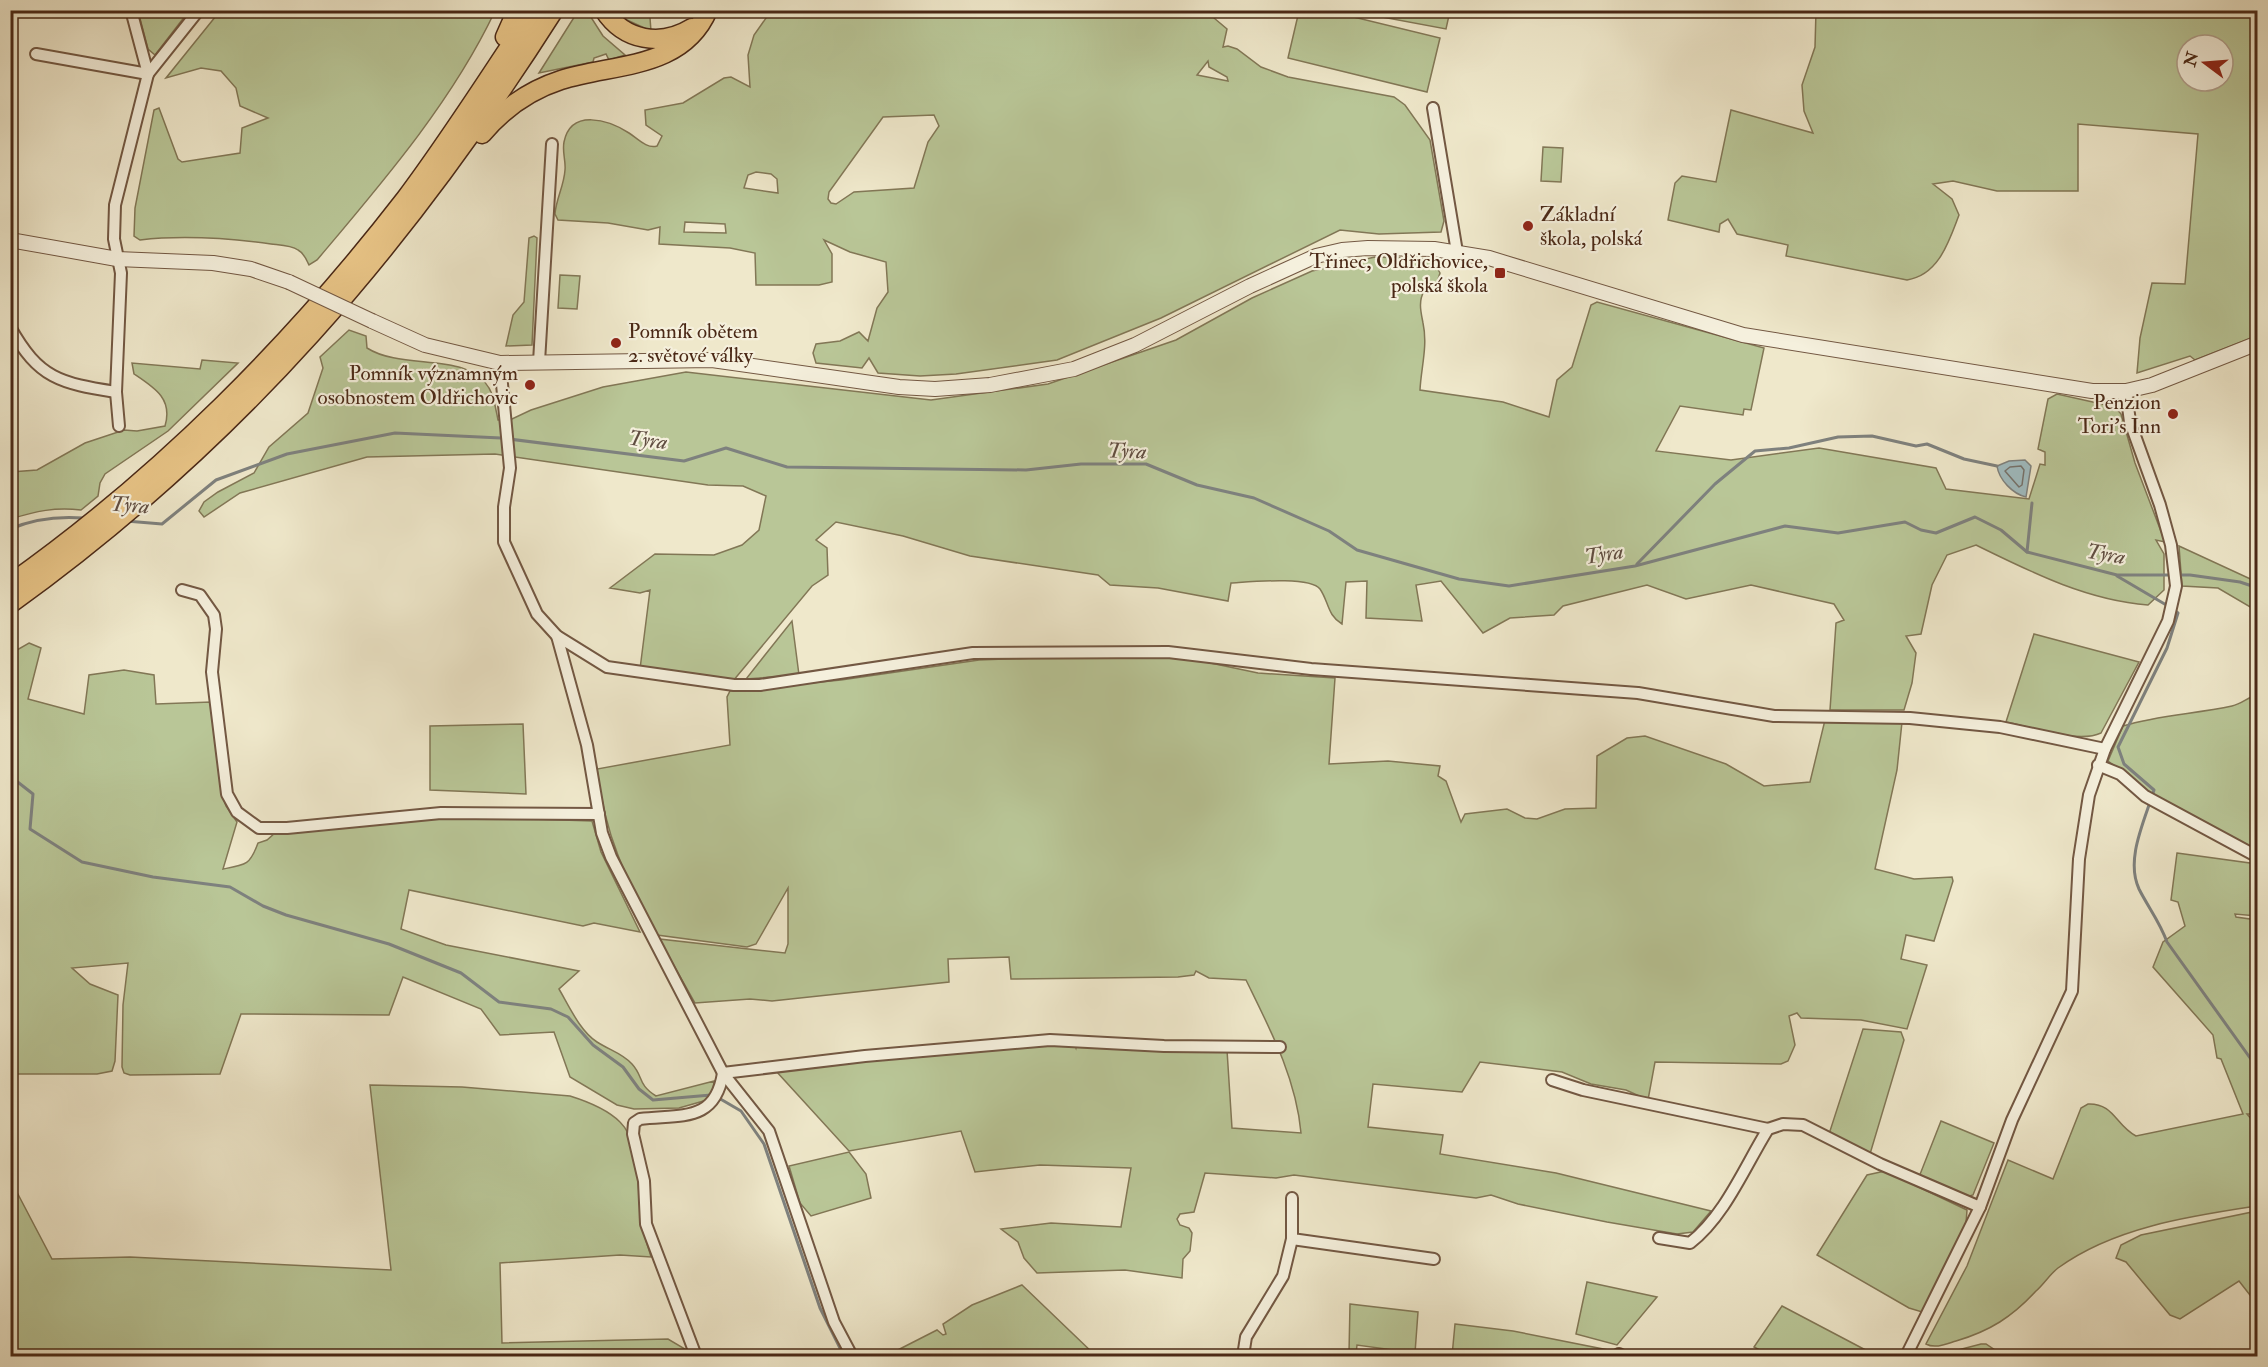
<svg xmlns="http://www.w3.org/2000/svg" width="2268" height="1367" font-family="'IM FELL Double Pica',serif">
	<rect width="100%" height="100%" fill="#efe8cb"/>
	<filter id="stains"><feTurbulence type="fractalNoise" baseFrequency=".00333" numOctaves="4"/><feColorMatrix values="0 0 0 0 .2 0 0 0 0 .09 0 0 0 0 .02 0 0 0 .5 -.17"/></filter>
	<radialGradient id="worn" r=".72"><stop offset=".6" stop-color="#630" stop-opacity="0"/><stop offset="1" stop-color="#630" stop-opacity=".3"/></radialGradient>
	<!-- green -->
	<g fill="#b9c697" stroke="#827756" stroke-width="1.5" fill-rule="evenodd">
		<polygon points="138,11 138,10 189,11 155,55 148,49"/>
		<path d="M220,11V10L495,11C452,102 382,183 317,260L309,265C306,259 304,253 298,250C291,245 279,245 271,244C227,238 184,235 140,240L134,236L135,208L154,110L159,108L178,159L182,162L240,153L242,128L268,118L240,106L236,88L221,71L201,68L166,78Z"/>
		<polygon points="578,11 587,11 603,36 625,55 609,60 606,54 594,58 593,62 539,73"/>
		<polygon points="616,11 658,11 650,18 651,31 627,20"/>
		<path d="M1214,11V18L1227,29L1223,47L1228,46L1237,49L1261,67L1288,77L1394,97L1405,105L1430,140L1444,221L1441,232L1379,234L1340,230L1161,318L1057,360L956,374L920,376L878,373L869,358L862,368L816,363L813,353L816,344L840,341L859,332L868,341L877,308L888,292L886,262L850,252L824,240L832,254V282L819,285H756L755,253L730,248L659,244L660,227L648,230L608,223L558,220L555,214C556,199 564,186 565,170C566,161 562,152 564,142C571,108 609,120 629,133C638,139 647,149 657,146L662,136L646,125L645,110L683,103L724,78L731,77L750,87L748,55L754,35L771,11ZM1208,61L1209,67L1227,77L1228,81L1197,75ZM934,115L939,126L928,142L914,188L854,192L836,204L831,203L828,199L829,192L883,117ZM756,172L771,174L777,179L778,193L744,188L748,175ZM685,222L725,224L726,233L684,232Z"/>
		<polygon points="1299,11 1329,11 1440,38 1427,92 1288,58"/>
		<polygon points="1350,11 1450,10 1450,11 1446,29"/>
		<path d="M1816,11H2257V336L2195,360L2190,356L2137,373L2140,338L2152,283L2185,284L2198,134L2078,124V191H1997L1953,181L1933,184L1952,199L1959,215C1949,241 1939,275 1907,280L1786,256L1788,245L1737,234L1728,219L1720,224L1719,232L1668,220L1675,183L1682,176L1716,182L1731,110L1813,133L1804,111L1802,85L1815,47ZM2187,45H2223V81H2187Z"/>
		<polygon points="1543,147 1563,148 1561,182 1541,181"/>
		<polygon points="534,236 537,238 532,345 506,346 513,315 524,302 529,238"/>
		<path d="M1375,257L1432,259L1440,273L1435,289L1424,291C1418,302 1421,312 1423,323C1428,346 1421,368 1420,390L1503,402L1549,417L1557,380L1572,367L1591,305L1597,302L1764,348L1751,410L1744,409L1743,415L1680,406L1656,451L1731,460L1819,448L1936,468L1946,489L2029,499L2040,464L2045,465V452L2038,449L2048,399L2057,394L2115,407L2121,414L2135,463L2165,542L2156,540L2164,554V590L2148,605C2086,600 2031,572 1976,545L1947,555L1932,585L1921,634L1906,636L1916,653L1912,683L1904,710H1830L1836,623L1844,620L1834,604L1751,585L1686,599L1647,585L1563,606L1554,615L1510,618L1483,633L1441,581L1416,585L1422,621L1366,618L1367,581L1346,582L1342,624C1327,615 1329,602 1320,589C1310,576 1249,582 1231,583L1228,601L1158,588L1110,585L1098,575L970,556L903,536L836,522L816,540L827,548L828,575L812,586L733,681L640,669L650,590L640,593L610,588L655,554L714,555L742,545L759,530L766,496L743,486L708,485L495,454L367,457L240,493L204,517L199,511L204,502L218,492L254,473L269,447L308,413L323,368L320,357L349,330L366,336L367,348C403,371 468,351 489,388C494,396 496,410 498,420L512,419L531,410L603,387L686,372L931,400L1048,384L1176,340L1252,298L1312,271Z"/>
		<polygon points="560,275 580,276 577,309 558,308"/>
		<path d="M202,360L238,363L168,431L105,474L100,483L98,496L81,510C55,507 36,511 11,519V472L37,470L85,443L124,430L137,431L165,426C173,399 155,388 134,374L132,363L200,369Z"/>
		<polygon points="2179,546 2257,582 2257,611 2218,588 2182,586"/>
		<polygon points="792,621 799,675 746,679"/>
		<path d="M2034,634L2139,662L2101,733C2078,744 2032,727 2006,722Z"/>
		<path d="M29,643L41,648L28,699L84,714L89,675L124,670L154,675L156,704L211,702L222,794L226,806L237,822L223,869C246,865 250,865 258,843L267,840L275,833L413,815L592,821L601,852L640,932L594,923L583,926L409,890L401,929L446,945L579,971L559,989C569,1006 580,1031 597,1042C609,1050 622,1053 632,1064C644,1077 637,1084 656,1096L714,1081L713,1092L707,1100L679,1108L634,1109L617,1105L570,1077L554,1032L500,1035L481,1009L403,977L389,1015L241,1014L220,1074L130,1075L124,1073L122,1067L123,1005L128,963L72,968L90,984L118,995L115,1061L112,1071L97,1074H11L10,654Z"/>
		<path d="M1088,656L1182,657L1258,673L1335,678L1329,764L1388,761L1440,766L1438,776L1446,781L1461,822L1465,814L1507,809L1525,818L1537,819L1565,809L1596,808L1597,756L1627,738L1645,736L1726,764L1764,786L1810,782L1825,720L1902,722L1897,770L1875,869L1914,879L1952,877L1953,881L1934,941L1906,935L1901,959L1927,965L1907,1029L1861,1020L1801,1018L1797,1013L1789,1016L1795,1045L1788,1061L1781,1064L1655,1062L1648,1100L1626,1090L1591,1084L1562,1072L1480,1062L1462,1092L1373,1084L1368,1127L1443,1135L1440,1154L1556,1173L1711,1211L1693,1232L1677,1234L1607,1222L1518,1204L1491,1195L1476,1198L1294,1175L1276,1178L1205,1173L1194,1212L1180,1214L1177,1219L1180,1225L1189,1228L1192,1233L1190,1251L1183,1259L1182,1278L1125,1270L1037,1273L1024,1258L1018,1242L1001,1229L1051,1223L1121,1227L1131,1168L1040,1165L975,1172L961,1131L849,1151L776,1071C875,1059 975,1048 1075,1045L1076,1048L1077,1044L1227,1050L1232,1128L1301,1133C1296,1078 1270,1029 1246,980L1209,978L1196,971L1194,975L1178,977L1011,979L1009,957L948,959L949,982L772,1001L750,999L695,1003L659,939L785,953L788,944V888L756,944L747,947L657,935C625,877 605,836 597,769L730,745L727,697L730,691L841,680L979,660Z"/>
		<path d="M2257,695V862L2151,793L2108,761L2123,726C2158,715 2195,714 2232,706C2242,704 2248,697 2257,695Z"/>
		<polygon points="523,724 526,794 430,790 430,726"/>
		<path d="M2177,853L2257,864V916L2235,914L2236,917L2257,920V1120L2254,1114H2247L2257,1126V1206C2191,1216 2114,1227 2058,1268C2050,1274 2044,1284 2036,1291C2012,1317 1990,1331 1956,1341C1946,1344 1935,1349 1926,1344L1967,1266L2008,1160L2053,1179L2081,1108L2088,1104C2114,1103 2116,1126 2136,1136L2243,1114L2221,1059L2217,1058L2213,1035L2153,967L2163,942L2185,926L2178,902L2171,900Z"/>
		<polygon points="1863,1029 1901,1032 1904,1040 1870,1154 1829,1134"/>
		<path d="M370,1085L462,1087L570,1096C586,1101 608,1110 620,1122C643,1144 636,1196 642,1225C644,1236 648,1246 651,1257L620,1255L500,1263L502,1343L668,1339L685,1349L690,1356H11L10,1179L52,1259L130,1257L391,1270Z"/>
		<polygon points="1941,1121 1994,1143 1973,1195 1966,1197 1919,1177"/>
		<polygon points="849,1152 866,1174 871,1198 811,1216 800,1203 789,1166"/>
		<polygon points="1885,1171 1967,1210 1966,1223 1927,1306 1922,1312 1909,1308 1817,1255 1867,1175"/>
		<polygon points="2257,1211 2257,1304 2239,1281 2180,1319 2170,1315 2126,1262 2116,1258 2121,1245 2141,1235"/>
		<polygon points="1587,1282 1657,1297 1617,1345 1576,1334"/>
		<polygon points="1022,1285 1096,1356 886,1356 937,1330 943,1335 946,1334 943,1324 972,1305"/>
		<polygon points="1350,1304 1418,1312 1415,1353 1357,1345 1356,1354 1349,1353"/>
		<polygon points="1782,1306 1877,1356 1771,1356 1754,1347"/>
		<polygon points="1455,1324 1513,1331 1608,1350 1609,1353 1602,1356 1452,1356"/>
		<polygon points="1981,1344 1986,1344 2004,1356 1935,1356"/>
	</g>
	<!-- water -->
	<path fill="#a0bdc3" stroke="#7e817e" stroke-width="1.5" d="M2025,460L2031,466L2026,497C2013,494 1999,480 1997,466L2009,461Z"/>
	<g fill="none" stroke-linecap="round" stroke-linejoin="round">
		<!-- shore -->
		<polygon stroke="#75726c" stroke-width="1.5" points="2021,466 2024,470 2022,485 2019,487 2005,471 2010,467"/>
		<!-- stream -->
		<g stroke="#7e817e" stroke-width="3">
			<polyline points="126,521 162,524 216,480 287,454 395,433 501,438 684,461 726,448 787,467 1026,470 1081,464 1146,464 1197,485 1254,498 1329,531 1357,550 1459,579 1509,586 1635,566 1785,526 1838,533 1905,522 1921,530 1936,533 1975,517 2001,530 2027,552 2117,575 2190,575 2240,582 2258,588"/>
			<path d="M10,529C33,519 59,516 84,518"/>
			<polyline points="2027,552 2032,503"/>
			<polyline points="1637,564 1715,484 1755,451 1789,448 1838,437 1872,436 1916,446 1927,444 1964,459 1997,466"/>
			<polyline points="2117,576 2168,606"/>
			<path d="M2174,610L2178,613L2167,648L2118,747L2124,764L2154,790C2145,820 2125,859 2139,889C2148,907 2160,922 2167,942L2258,1069"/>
			<polyline points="10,776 33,794 30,829 82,862 153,877 230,887 263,906 286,915 389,944 461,973 499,1002 551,1009 568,1017 593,1045 623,1067 639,1089 653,1100 711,1095"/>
			<polyline points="717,1097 741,1111 764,1144 820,1308 844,1356"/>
		</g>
		<defs>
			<g id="minor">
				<polyline points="131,10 148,74"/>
				<polyline points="36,54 148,74"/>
				<polyline points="1433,108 1457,252"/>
				<path d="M10,327C39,379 60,383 116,392"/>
				<polyline points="539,362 552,144"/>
				<polyline points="500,363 510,468 504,507 504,542 537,614 557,636 607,667 734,685 760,685 973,653 1168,652 1311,669 1638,693 1774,716 1910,718 2000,727 2105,749"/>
				<polyline points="119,426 116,392 121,273 114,239 115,205 148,74 199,10"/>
				<polyline points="182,590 200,595 214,615 216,629 212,672 227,794 237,812 259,828 287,828 441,813 599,814"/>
				<polyline points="557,636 587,745 602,833 611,857 723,1073 769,1131 834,1322 852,1356"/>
				<polyline points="2098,765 2120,774 2145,796 2258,857"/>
				<polyline points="723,1073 865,1056 1050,1040 1164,1046 1280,1047"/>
				<polyline points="1552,1080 1583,1090 1768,1129"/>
				<polyline points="1292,1198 1292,1239 1434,1259"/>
				<path d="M1659,1238L1690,1243C1725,1216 1745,1166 1768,1129L1783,1124L1803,1125L1880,1164L1980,1207"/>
				<polyline points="1619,1354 1623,1356"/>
				<path d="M696,1356L646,1224L644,1181L633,1134L634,1123L640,1119C681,1114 715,1123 723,1073"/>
				<polyline points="1243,1356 1246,1337 1283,1276 1292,1239"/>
				<polyline points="1906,1356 1980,1207 2012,1120 2072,991 2079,859 2089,795 2105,749 2168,621 2176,586 2171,545 2160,505 2130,422 2126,391"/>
			</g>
			<g id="tertiary">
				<polyline points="10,240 117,259 213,263 251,269 289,282"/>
				<polyline points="372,321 425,345 500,363 712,360 899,387 935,389 990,385 1074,369 1135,345 1250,286 1316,256 1342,250 1368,248 1434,249 1489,258 1743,335 2092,391 2126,391 2152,385 2258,343"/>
			</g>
			<g id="trunk">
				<path d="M604,10C624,41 661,47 692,28"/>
				<polyline points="505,37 517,10"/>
				<path d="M482,134C503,109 530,90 561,80C614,63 682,70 708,10"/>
				<path d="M10,584C160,478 294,343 406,198C451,138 492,73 534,10"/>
				<path d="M10,604C238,440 404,246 554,10"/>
			</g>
		</defs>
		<!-- minor casing -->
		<use href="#minor" stroke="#735843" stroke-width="14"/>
		<!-- tertiary casing -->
		<use href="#tertiary" stroke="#735843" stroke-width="16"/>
		<!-- trunk casing -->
		<use href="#trunk" stroke="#4a2816" stroke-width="21"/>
		<!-- minor -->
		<use href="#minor" stroke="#f5f0dd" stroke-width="10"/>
		<!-- tertiary -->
		<use href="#tertiary" stroke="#f5f0dd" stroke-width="14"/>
		<!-- trunk -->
		<use href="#trunk" stroke="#e8c486" stroke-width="18"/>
		<defs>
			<polyline id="tertiary-bridge" points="289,282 372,321"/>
		</defs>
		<!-- tertiary-bridge casing -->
		<use href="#tertiary-bridge" stroke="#735843" stroke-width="16" stroke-linecap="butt"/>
		<!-- tertiary-bridge -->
		<use href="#tertiary-bridge" stroke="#f5f0dd" stroke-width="14"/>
	</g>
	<!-- markers -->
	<g fill="#8f2418" stroke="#f5f0dd" stroke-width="2">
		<circle cx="1528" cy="226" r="6"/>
		<rect x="1494" y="267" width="12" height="12" rx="3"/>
		<circle cx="616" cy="343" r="6"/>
		<circle cx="530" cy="385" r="6"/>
		<circle cx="2173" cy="414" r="6"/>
	</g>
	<g text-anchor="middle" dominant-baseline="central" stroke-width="4.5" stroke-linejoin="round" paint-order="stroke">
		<!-- poi labels -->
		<g font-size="21" fill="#4a2816" stroke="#f5f0dd" text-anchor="end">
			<text x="1540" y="214" text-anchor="start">Základní<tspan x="1540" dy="24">škola, polská</tspan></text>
			<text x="1488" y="261">Třinec, Oldřichovice,<tspan x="1488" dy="24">polská škola</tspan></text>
			<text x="628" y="331" text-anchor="start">Pomník obětem<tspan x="628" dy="24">2. světové války</tspan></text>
			<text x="518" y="373">Pomník významným<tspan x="518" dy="24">osobnostem Oldřichovic</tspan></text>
			<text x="2161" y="402">Penzion<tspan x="2161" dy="24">Tori's Inn</tspan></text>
		</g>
		<!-- water labels -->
		<g font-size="22" font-style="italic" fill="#604d41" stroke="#f5f0dd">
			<text transform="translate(648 440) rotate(7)">Tyra</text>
			<text transform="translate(1127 451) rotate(2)">Tyra</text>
			<text transform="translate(130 505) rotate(4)">Tyra</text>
			<text transform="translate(1604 554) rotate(-9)">Tyra</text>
			<text transform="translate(2106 554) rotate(10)">Tyra</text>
		</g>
	</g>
	<!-- margin -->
	<rect width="2268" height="1367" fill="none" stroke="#efe8cb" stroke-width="36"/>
	<rect x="12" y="12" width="2244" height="1343" fill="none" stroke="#4a2816" stroke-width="3"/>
	<rect x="18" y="18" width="2232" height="1331" fill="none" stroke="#4a2816" stroke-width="1.5"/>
	<!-- north arrow -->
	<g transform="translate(2205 63) rotate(286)"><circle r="28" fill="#f5f0dd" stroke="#b1a08d" stroke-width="1.5"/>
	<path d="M0-4.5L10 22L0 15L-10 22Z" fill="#8f2418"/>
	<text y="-9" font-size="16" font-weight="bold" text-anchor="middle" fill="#4a2816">N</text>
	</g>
	<rect width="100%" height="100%" filter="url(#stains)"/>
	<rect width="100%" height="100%" fill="url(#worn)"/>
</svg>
